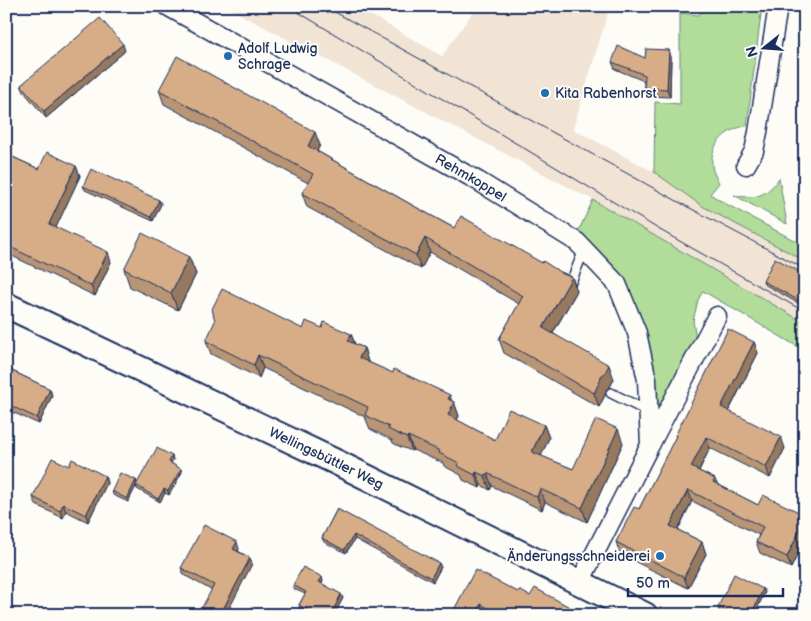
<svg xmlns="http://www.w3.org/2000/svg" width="811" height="621" font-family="'Balsamiq Sans',sans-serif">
	<rect width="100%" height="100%" fill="#fdfcf7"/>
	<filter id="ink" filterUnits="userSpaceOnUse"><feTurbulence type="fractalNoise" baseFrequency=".02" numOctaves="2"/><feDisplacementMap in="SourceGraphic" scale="10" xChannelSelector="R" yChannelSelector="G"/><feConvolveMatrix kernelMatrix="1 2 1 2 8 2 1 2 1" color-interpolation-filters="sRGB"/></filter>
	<g filter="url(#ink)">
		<!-- built -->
		<g fill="#f1e4d5">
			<polygon points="224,6 355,6 442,56 477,6 610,6 573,129 654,172 702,206 805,261 805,323 593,200"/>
			<polygon points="805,566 805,615 794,615"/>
		</g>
		<!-- green -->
		<g fill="#b1dc9a" stroke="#66867c">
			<path d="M708,6H762L747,126C728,128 710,143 712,164C712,171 716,177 719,183L710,194L726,204L805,246V261L702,206L654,172L655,102L680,104V13L698,15Z"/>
			<path d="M779,178L787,224L734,195C755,200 767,196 779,178Z"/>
			<polygon points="593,200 805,323 805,351 703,291 698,300 693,321 697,343 658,412 644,327 635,303 624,279 604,257 578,232"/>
		</g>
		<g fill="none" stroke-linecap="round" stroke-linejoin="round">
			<defs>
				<g id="service">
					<polyline points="571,282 584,250"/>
					<polyline points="611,393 649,412"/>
				</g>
				<g id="minor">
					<path id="s1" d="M167,6L235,44L478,181L577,242L617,284L637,333L647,380L650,445L580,582"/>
					<polyline points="746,165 754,151 758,132 778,6"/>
					<polyline points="650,445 717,316"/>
				</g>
				<g id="secondary">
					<path id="s2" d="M6,305L336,462L645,615"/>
				</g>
			</defs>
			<!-- service casing -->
			<use href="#service" stroke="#1b2f5e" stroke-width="12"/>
			<!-- minor casing -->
			<use href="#minor" stroke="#1b2f5e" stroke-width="21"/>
			<!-- secondary casing -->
			<use href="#secondary" stroke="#1b2f5e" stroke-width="28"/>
			<!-- service -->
			<use href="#service" stroke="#fdfcf7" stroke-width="9"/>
			<!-- minor -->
			<use href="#minor" stroke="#fdfcf7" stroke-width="18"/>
			<!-- secondary -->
			<use href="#secondary" stroke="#fdfcf7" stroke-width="24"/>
			<!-- tram -->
			<g stroke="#1b2f5e" stroke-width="1">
				<polyline points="288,6 660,230 805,312"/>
				<polyline points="324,6 686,206 805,269"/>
			</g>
		</g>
		<!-- wall -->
		<g fill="#b89574" stroke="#1b2f5e">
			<polygon points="408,6 432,6 408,7"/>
			<polygon points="669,50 671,57 670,97 647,96 644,88 644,81 615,69 612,62 645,58"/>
			<polygon points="125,51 46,118 24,92 21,85"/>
			<polygon points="159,90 320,145 317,151 412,205 454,228 542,263 572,277 577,291 553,333 614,379 610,387 606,390 605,395 599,407 504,353 499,339 519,304 430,252 421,269 307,207 302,193 308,183 164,104"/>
			<polygon points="6,154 39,169 76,166 80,176 56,227 111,262 95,296 8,254 6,252"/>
			<polygon points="83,186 159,200 161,204 153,221 85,190"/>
			<polygon points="189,257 196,274 178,310 130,287 124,269"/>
			<polygon points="805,275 805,307 764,284 763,281"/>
			<polygon points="303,329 351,334 355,344 364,348 368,362 454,402 459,416 457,420 495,440 544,425 549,438 541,456 573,469 623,443 587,522 545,502 542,510 492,486 490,490 481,485 480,488 463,480 461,475 444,466 443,463 413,450 412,451 401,447 393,443 392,440 370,429 365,417 263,368 259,378 211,354 206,341"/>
			<polygon points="754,342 758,353 729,411 785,448 770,478 710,448 699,471 715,479 717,484 758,505 805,515 805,539 791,568 760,553 756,542 759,535 692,501 678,530 702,542 706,554 688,588 620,554 616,542 639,509 676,437 675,436"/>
			<polygon points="6,368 50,389 52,396 39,424 12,412 8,419 6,418"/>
			<polygon points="172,456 173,460 171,463 182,472 169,495 165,493 160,502 137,489 136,486 128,502 113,495 112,491 136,480 137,483"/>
			<polygon points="69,466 105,476 107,483 88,522 66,511 63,518 36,505 33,497"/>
			<polygon points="337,509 441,567 433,582 355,539 346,553 324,542 322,538"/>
			<polygon points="239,549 238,551 250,558 252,564 211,590 184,575 181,568"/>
			<polygon points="323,581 322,584 343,598 334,615 312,615 300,609 299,605 305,594 294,589 293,585"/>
			<polygon points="518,592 530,596 584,615 457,615 455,608"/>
			<polygon points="765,592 754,615 728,615 719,611 718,607"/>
		</g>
		<!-- shaded-wall -->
		<g fill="#96795e" stroke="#1b2f5e">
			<polygon points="7,6 18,6 6,16"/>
			<polygon points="123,44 125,51 46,118 44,111"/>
			<polygon points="669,50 671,57 670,97 667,89"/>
			<polygon points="315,132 320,145 313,160 308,146"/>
			<polygon points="76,166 80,176 53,234 49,224"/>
			<polygon points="159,200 161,204 153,221 151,217"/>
			<polygon points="425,238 430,252 421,269 416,255"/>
			<polygon points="108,252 111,262 95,296 91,286"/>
			<polygon points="189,257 196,274 178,310 171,293"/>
			<polygon points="572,277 577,291 548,341 543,328"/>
			<polygon points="351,334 356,348 348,341"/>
			<polygon points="754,342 758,353 725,418 721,407"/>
			<polygon points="364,348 368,362 364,372 359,358"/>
			<polygon points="258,355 263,368 259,378 254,365"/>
			<polygon points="609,365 614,379 610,387 606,390 605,395 599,407 594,393 601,376"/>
			<polygon points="50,389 52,396 39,424 37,418"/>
			<polygon points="450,395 453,405 454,402 459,416 453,429 448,415 448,399"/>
			<polygon points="9,405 12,412 8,419 6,412"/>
			<polygon points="544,425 549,438 537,465 532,452"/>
			<polygon points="618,429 623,443 587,522 582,508"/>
			<polygon points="408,436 413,450 412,451 407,438"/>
			<polygon points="706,437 710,448 695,478 691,467"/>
			<polygon points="781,437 785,448 770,478 766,467"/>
			<polygon points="172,456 173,460 170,465 169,462"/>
			<polygon points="181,469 182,472 169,495 168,491"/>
			<polygon points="476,472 481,485 480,488 475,475"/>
			<polygon points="487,473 492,486 490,490 485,476"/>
			<polygon points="105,476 107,483 88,522 86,515"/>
			<polygon points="136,480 137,484 128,502 127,499"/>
			<polygon points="164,489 165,493 160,502 158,499"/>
			<polygon points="540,489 545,502 542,510 537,497"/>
			<polygon points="688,490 692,501 674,537 670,526"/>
			<polygon points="63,504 66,511 63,518 60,511"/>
			<polygon points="805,519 805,539 791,568 787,557"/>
			<polygon points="354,535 355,539 346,553 344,550"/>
			<polygon points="237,542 239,549 236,556 233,549"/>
			<polygon points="702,542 706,554 688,588 684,577"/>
			<polygon points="250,558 252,564 226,615 220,615"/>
			<polygon points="439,563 441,567 433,582 431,578"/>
			<polygon points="322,577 323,581 320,586 319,582"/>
			<polygon points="763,589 765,592 754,615 751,615"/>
			<polygon points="341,594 343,598 334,615 331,615"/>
			<polygon points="481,604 485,615 475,615"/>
		</g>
		<!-- building -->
		<g fill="#d6ad87" stroke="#1b2f5e">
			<polygon points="100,18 123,44 44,111 21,85"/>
			<polygon points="618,46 645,58 646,49 669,50 667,89 644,88 645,75 612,62"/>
			<polygon points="177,56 315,132 308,146 412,205 454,228 461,216 542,263 543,261 563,274 572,277 543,328 609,365 605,373 601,376 600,381 594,393 499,339 523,296 425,238 416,255 302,193 313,174 159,90"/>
			<polygon points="47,152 76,166 49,224 108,252 91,286 6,245 6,154 39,169"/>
			<polygon points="91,169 159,200 151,217 83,186"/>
			<polygon points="142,233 189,257 171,293 124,269"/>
			<polygon points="775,258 805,275 805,304 763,281"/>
			<polygon points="222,289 303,329 306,321 322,328 324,322 351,334 348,341 364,348 359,358 393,373 394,369 450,395 448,399 454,402 448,415 495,440 509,409 544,425 532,452 573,469 596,419 618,429 582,508 540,489 537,497 487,473 485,476 476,472 475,475 458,466 459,463 439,453 440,451 408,436 407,438 396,433 388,429 389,427 365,415 368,407 258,355 254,365 206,341 215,321 212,309"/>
			<polygon points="728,329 754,342 721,407 781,437 766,467 706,437 691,467 715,479 713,482 758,505 763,495 805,515 805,519 787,557 756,542 763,527 688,490 670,526 702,542 684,577 616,542 634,507 639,509 676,436 675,436"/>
			<polygon points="6,368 50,389 37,418 9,405 6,412"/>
			<polygon points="157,448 172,456 169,462 181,469 168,491 164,489 158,499 136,485"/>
			<polygon points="52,458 69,466 72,459 105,476 86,515 63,504 60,511 33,497"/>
			<polygon points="120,473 136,480 127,499 112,491"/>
			<polygon points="337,509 439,563 431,578 354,535 344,550 322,538"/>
			<polygon points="204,525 237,542 233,549 250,558 220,615 198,615 214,585 181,568"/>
			<polygon points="303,567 322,577 319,582 341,594 331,615 317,615 299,605 306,592 293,585"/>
			<polygon points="475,570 518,592 519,590 530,596 535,588 584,615 500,615 481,604 475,615 467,615 455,608"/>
			<polygon points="734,574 763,589 751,615 734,615 718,607"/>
			<polygon points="794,611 802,615 792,615"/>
		</g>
	</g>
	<!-- markers -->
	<g fill="#1f6fb2" stroke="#fdfcf7" stroke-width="2">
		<circle cx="228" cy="56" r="5"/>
		<circle cx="545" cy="93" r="5"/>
		<circle cx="660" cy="556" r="5"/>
	</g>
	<g text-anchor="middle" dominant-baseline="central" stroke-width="4" stroke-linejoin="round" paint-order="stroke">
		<!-- poi labels -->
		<g font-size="14" fill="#1b2f5e" stroke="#fdfcf7" text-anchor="start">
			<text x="238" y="48">Adolf Ludwig<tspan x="238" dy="16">Schrage</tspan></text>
			<text x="555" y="93">Kita Rabenhorst</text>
			<text x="650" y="556" text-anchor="end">Änderungsschneiderei</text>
		</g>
		<!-- street labels -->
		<g font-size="14" fill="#1b2f5e" stroke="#fdfcf7">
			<text stroke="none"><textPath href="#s1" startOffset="349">Rehmkoppel</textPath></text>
			<text stroke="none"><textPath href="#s2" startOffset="355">Wellingsbüttler Weg</textPath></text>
		</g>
	</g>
	<!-- margin -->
	<rect width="811" height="621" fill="none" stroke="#fdfcf7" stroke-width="25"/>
	<rect x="12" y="12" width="786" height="596" fill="none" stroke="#1b2f5e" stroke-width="2" filter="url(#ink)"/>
	<!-- north arrow -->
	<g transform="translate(764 48) rotate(253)" stroke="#fdfcf7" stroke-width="4" paint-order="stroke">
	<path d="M0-4L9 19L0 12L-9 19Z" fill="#1b2f5e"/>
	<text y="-8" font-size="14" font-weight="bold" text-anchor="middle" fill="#1b2f5e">N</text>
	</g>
	<!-- scale -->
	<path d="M628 588v8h155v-8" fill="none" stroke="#1b2f5e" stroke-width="2.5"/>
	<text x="636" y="588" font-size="15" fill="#1b2f5e" stroke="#fdfcf7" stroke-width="4" paint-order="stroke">50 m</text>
</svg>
